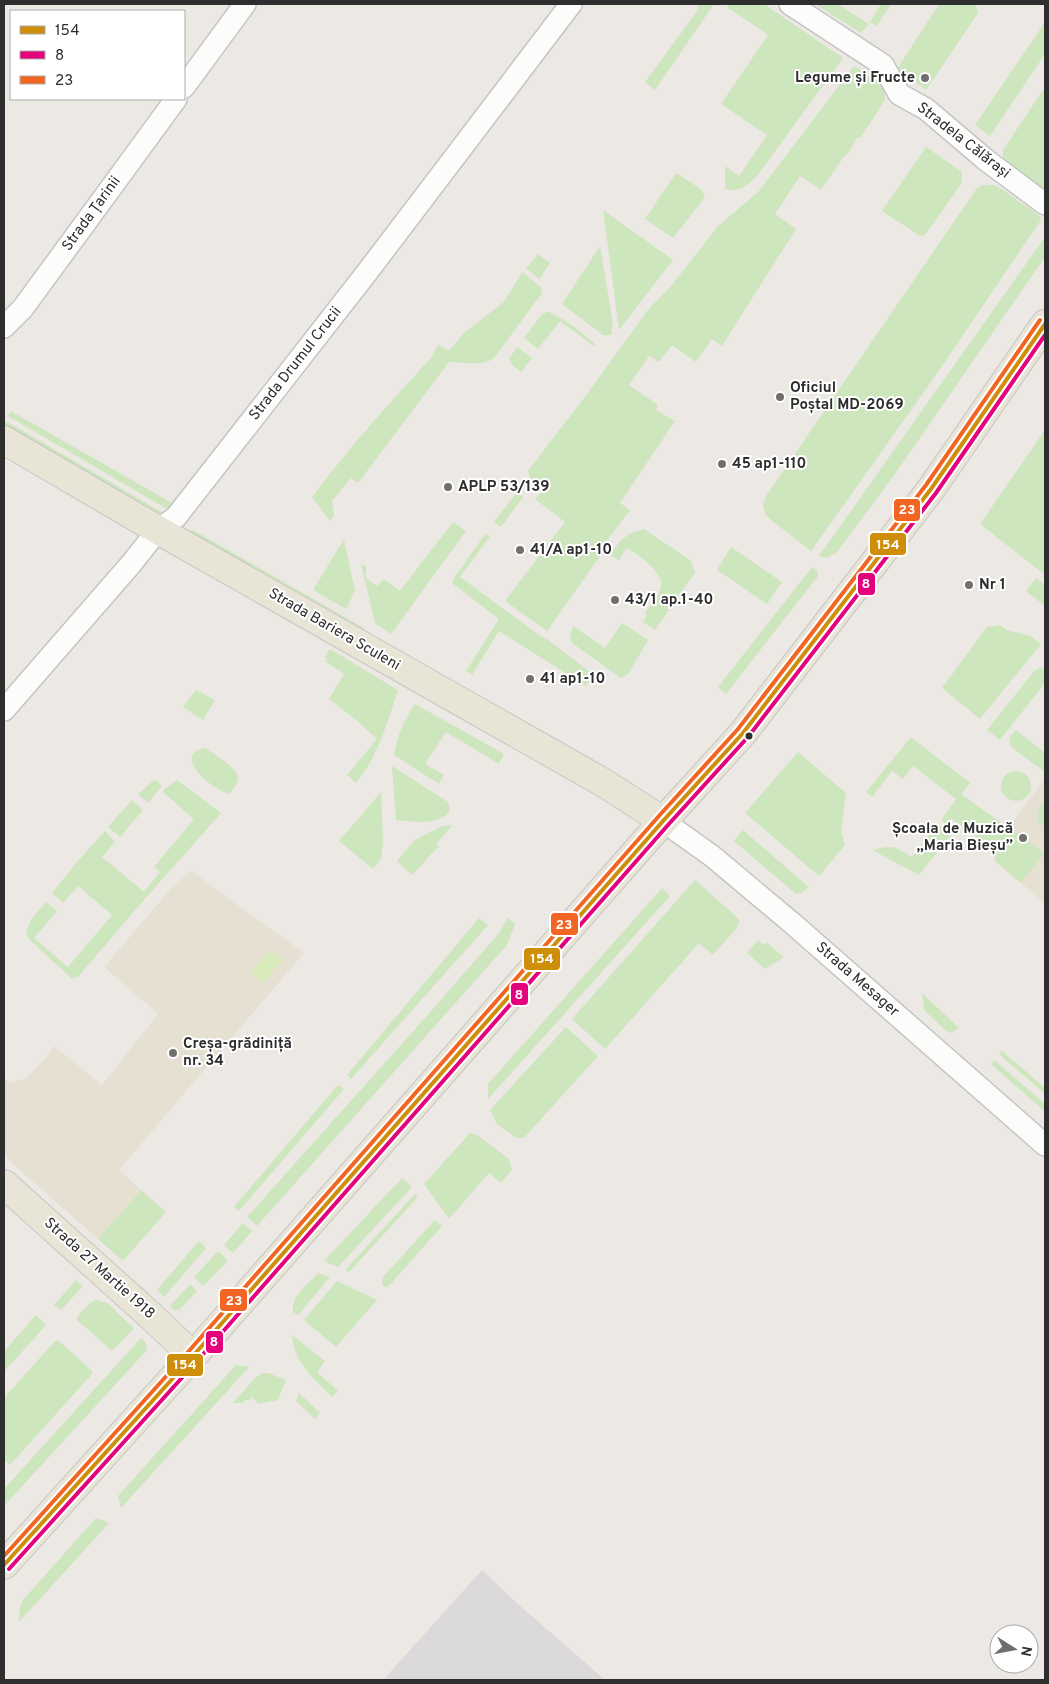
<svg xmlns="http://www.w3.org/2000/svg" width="1049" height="1684" font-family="Overpass,sans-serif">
	<rect width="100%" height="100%" fill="#ece8e4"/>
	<!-- industrial -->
	<polygon fill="#dcd9db" points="482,1570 518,1604 605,1680 383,1680"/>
	<!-- education -->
	<g fill="#e6e0d3">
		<polygon points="1045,779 1045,903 996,862 992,849"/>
		<polygon points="191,871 304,953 119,1170 141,1190 98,1239 4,1156 4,1077 10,1083 27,1078 47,1056 54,1046 102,1085 158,1014 104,967 173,886"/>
	</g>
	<!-- green -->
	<g fill="#cee6be">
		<polygon points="698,4 714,4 655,90 645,82 698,10"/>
		<path d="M729,4H764L843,58L757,176C748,185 739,193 725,189V166L739,176L767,135L721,104L768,35L727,7Z"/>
		<polygon points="815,4 838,4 869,24 861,33"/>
		<polygon points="881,4 891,4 876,27 874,24 870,22"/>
		<polygon points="939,4 976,4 978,13 926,90 897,69"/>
		<polygon points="1045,22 1045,54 990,136 975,125"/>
		<polygon points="854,66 884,86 885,100 861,137 857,138 848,154 845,155 821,190 800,176 775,214 796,229 722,346 712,339 696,362 672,345 659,362 649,356 629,385 658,405 656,410 675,421 620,503 630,510 602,547 605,549 547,631 505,601 565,522 535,499 544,489 530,478 528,471 587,394 647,311 671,286 718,226 759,191"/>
		<polygon points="1045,87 1045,194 1003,160 1003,150"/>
		<polygon points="926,147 962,172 962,183 925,235 920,236 882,211"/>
		<polygon points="676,173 701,189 705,197 673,238 645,219"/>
		<polygon points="983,185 994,185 1000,188 1040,216 1041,220 938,372 811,551 766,516 763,506 766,496 977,188"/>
		<polygon points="603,210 673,260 619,330"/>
		<polygon points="1045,237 1045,257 895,474 837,552 828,558 819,556"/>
		<polygon points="600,246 613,324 611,335 603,335 562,304"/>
		<polygon points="538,254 550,263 539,279 526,268"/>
		<path d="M522,272L541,287L542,293L494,358C482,367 463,362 449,362L358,483L351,478L332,501L334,516L330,521L312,497C349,448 389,403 431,358L438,345L449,351L465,332L504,302Z"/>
		<path d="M546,312H549C566,320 582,332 596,345L595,347L560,321L538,349L524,338L542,314Z"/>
		<polygon points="517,347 532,358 521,372 512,365 509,359"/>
		<polygon points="11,411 172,503 172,506 167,509 8,416"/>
		<polygon points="4,420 165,514 155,514 4,427"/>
		<polygon points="1045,430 1045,575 980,524"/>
		<polygon points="517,492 523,497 501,527 494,522"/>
		<polygon points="453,522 466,531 391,634 375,623 361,564 366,566 366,578 377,586 384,579 400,591"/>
		<path d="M644,529L690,560L695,572L655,630L643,622L647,615L645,613L659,593L662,582C654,566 642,557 627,548L619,560L610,555C621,539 625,534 644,529Z"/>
		<polygon points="193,530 364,628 366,636 190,535"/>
		<polygon points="486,533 490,536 460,577 539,635 547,639 594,675 586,686 499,631 472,675 466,671 499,619 452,583 456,575"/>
		<polygon points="344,539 355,591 346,609 313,590"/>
		<polygon points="731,547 782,582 767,604 717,570"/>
		<polygon points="812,567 818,572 818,576 726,694 718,687"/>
		<polygon points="1036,578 1045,585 1045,606 1026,591"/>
		<polygon points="622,623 648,640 628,674 621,678 572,643 570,638 573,626 605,648"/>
		<polygon points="1000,625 1007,630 1031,636 1041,644 980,719 942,688 987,627"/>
		<path d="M330,649L398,690C387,723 378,757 356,783L347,775L377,739L355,719L329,699L344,674L326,662L327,659L324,657Z"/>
		<polygon points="1041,668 1045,670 1045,683 1000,740 987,730 1035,670"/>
		<polygon points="196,690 215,700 203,720 183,707"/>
		<path d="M415,704L504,754L499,764L446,732L425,764L444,775L439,784L394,755C397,736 404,720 415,704Z"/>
		<polygon points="1016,730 1045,753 1045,772 1011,747 1009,738"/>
		<polygon points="911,737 970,783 961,794 1044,853 1021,883 996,862 992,849 952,819 947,825 941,820 956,799 913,766 903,779 892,771 872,797 866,792"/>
		<path d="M205,748C213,753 241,770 238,780C237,784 232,790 230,794C215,792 169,755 205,748Z"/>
		<polygon points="798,752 846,793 841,832 845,845 819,876 745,813"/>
		<path d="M392,766L448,802L450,811C438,827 414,821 396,820Z"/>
		<circle cx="1016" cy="786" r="15"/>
		<polygon points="155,779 162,786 148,803 138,794"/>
		<polygon points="177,780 221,813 136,909 78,977 72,979 29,939 26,933 30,921 46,902 57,911 34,938 68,967 112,915 78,886 63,903 52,893 77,862 105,831 115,842 102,857 144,892 160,872 154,867 194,819 163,792 164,789"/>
		<polygon points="381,792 383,841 381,859 373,869 339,841"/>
		<polygon points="132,800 143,810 120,837 108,827"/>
		<polygon points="1045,802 1045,827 1037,821 1039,808"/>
		<path d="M937,824L951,835L919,875L872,850C893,845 894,846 912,857Z"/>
		<polygon points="453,825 436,844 439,846 412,875 397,861 415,840 443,826"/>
		<path d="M743,830L809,887C804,891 802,894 796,894L734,841Z"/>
		<polygon points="695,880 740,920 736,929 713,955 699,943 605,1049 572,1019"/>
		<polygon points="662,888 670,896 488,1099 488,1084"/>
		<polygon points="479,918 488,925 351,1079 347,1075"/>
		<polygon points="508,918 515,924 507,945 257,1226 247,1217 433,1009 499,933"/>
		<polygon points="758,940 763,944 767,943 784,957 765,969 747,953"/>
		<polygon points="922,993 959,1028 951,1033 946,1031 924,1010"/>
		<polygon points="566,1027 598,1056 524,1138 516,1138 497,1124 490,1110"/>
		<polygon points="1001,1050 1045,1088 1045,1094 999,1054"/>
		<polygon points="994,1060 1045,1104 1045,1112 991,1064"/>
		<polygon points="338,1085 344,1089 239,1211 234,1207"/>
		<polygon points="470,1133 476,1134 509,1159 512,1170 501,1183 489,1173 449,1219 424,1184"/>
		<polygon points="402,1178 412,1187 338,1267 324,1261"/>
		<polygon points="141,1190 166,1212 123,1261 98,1239"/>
		<polygon points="415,1194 418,1197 349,1272 345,1270"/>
		<polygon points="435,1220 442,1226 387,1288 382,1285 383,1277"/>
		<polygon points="243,1223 252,1231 233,1253 224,1245"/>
		<polygon points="199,1241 206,1248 164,1297 157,1290"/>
		<polygon points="218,1251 228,1261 203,1286 194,1277"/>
		<path d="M318,1273L330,1277L298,1315L293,1312C290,1297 309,1283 318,1273Z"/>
		<polygon points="76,1280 83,1286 61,1310 54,1305"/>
		<polygon points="337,1281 377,1300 336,1347 304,1320"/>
		<polygon points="190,1284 197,1291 179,1310 174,1310 170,1306"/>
		<polygon points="96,1300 107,1303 134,1328 114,1349 111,1350 77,1320 77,1317 91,1302"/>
		<polygon points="36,1315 46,1325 4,1372 4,1351"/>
		<path d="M292,1335L325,1361L317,1372L338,1391L332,1397C314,1379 294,1363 292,1335Z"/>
		<polygon points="141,1338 145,1341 147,1350 4,1506 4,1489"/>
		<polygon points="55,1341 59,1341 92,1371 92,1374 10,1465 4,1459 4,1398"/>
		<polygon points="236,1365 249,1367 121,1508 118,1496"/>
		<polygon points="262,1373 268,1373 286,1380 278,1400 259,1404 251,1396 251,1400 244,1400 244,1403 233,1403 256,1377"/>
		<polygon points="299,1393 320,1413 315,1419 296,1401"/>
		<polygon points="96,1518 109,1523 19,1622 20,1607 22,1601"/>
	</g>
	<!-- pitch -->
	<polygon fill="#d9eabb" points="271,950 282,960 263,983 251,972"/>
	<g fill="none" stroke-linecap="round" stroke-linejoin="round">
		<defs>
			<g id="minor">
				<polyline points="790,4 883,65 899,94 926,109 986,160 1045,204"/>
				<polyline points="184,87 245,4"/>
				<polyline points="4,327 23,308 176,99"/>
				<polyline points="4,710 131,564 158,530 176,517 365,275 571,4"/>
				<polyline points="663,821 712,856 792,923 1045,1145"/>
			</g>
			<g id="major">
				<polyline points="4,440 158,530 604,783 663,821"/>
				<polyline points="4,1184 151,1316 193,1356"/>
				<polyline points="4,1565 193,1356 663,821 743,733 931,489 1045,324"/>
			</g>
		</defs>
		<!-- minor casing -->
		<use href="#minor" stroke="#c5c4c5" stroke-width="24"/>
		<!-- major casing -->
		<use href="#major" stroke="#c6c5c4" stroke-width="30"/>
		<!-- minor -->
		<use href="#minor" stroke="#fcfcfb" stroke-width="21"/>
		<!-- major -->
		<use href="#major" stroke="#e8e4d6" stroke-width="28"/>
		<defs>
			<polyline id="bus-1" points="4,1565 193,1356 663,821 743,733 931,489 1045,324"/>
			<polyline id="bus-2" points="9,1569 198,1360 668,825 748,737 936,493 1045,335"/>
			<polyline id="bus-3" points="4,1556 188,1352 658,817 738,729 926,485 1040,320"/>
		</defs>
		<!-- bus-1 casing -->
		<use href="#bus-1" stroke="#fff" stroke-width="8"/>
		<!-- bus-2 casing -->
		<use href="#bus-2" stroke="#fff" stroke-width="8"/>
		<!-- bus-3 casing -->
		<use href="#bus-3" stroke="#fff" stroke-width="8"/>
		<!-- bus-1 -->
		<use href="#bus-1" stroke="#cf8e09" stroke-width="4"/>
		<!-- bus-2 -->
		<use href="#bus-2" stroke="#e5007d" stroke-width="4"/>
		<!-- bus-3 -->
		<use href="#bus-3" stroke="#f26522" stroke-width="4"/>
	</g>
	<!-- markers -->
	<g fill="#706f6e" stroke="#fff" stroke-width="2">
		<circle cx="925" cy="78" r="5"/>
		<circle cx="780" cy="397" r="5"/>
		<circle cx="722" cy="464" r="5"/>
		<circle cx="448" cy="487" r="5"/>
		<circle cx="520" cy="550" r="5"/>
		<circle cx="969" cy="585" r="5"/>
		<circle cx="615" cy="600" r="5"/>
		<circle cx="530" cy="679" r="5"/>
		<circle cx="1023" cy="838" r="5"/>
		<circle cx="173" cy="1053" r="5"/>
	</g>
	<circle fill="#2e2e2e" stroke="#fff" stroke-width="2" cx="749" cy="736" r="4.5"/>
	<g text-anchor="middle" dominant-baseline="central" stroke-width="4" stroke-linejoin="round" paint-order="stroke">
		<!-- poi labels -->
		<g font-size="15" font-weight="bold" fill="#2e2e2e" stroke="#fff" text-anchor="start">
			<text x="915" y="78" text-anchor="end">Legume și Fructe</text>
			<text x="790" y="388">Oficiul<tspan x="790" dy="17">Poștal MD-2069</tspan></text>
			<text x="732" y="464">45 ap1-110</text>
			<text x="458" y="487">APLP 53/139</text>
			<text x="530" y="550">41/A ap1-10</text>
			<text x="979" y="585">Nr 1</text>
			<text x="625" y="600">43/1 ap.1-40</text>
			<text x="540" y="679">41 ap1-10</text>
			<text x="1013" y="829" text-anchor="end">Școala de Muzică<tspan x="1013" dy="17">„Maria Bieșu”</tspan></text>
			<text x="183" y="1044">Creșa-grădiniță<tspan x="183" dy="17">nr. 34</tspan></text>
		</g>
		<!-- street labels -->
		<g font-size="15" fill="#2e2e2e" stroke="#fff">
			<text transform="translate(963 141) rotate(38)">Stradela Călărași</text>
			<text transform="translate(92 214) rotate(-54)">Strada Țarinii</text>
			<text transform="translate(296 364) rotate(-52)">Strada Drumul Crucii</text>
			<text transform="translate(334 630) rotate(30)">Strada Bariera Sculeni</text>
			<text transform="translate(857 980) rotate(41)">Strada Mesager</text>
			<text transform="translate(99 1269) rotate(42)">Strada 27 Martie 1918</text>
		</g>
	</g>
	<g stroke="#fff" stroke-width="2">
		<rect x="893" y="498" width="28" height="24" rx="5" fill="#f26522"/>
		<rect x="869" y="532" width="38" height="24" rx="5" fill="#cf8e09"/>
		<rect x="857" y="572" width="19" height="24" rx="5" fill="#e5007d"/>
		<rect x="550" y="912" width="29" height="24" rx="5" fill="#f26522"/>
		<rect x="523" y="947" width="38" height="24" rx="5" fill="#cf8e09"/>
		<rect x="510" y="982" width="19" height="24" rx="5" fill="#e5007d"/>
		<rect x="219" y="1288" width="29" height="24" rx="5" fill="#f26522"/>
		<rect x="205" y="1330" width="19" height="24" rx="5" fill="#e5007d"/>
		<rect x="166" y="1353" width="38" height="24" rx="5" fill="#cf8e09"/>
	</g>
	<g font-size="14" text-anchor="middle" font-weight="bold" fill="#fff">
		<text x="907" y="514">23</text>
		<text x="888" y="549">154</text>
		<text x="866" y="588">8</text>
		<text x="564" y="929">23</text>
		<text x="542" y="963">154</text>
		<text x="519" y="999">8</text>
		<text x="234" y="1305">23</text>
		<text x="214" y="1346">8</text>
		<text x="185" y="1369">154</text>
	</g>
	<!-- border -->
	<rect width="1049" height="1684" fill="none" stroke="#2e2e2e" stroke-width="10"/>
	<!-- legend -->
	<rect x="10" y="10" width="175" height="90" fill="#ffffff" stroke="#ababab"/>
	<rect x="20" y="26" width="25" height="8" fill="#cf8e09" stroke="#ababab"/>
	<text x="55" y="35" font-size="15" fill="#2e2e2e">154</text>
	<rect x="20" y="51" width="25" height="8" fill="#e5007d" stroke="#ababab"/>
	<text x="55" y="60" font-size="15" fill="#2e2e2e">8</text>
	<rect x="20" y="76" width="25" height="8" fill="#f26522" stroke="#ababab"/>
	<text x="55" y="85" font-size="15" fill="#2e2e2e">23</text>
	<!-- north arrow -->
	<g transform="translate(1014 1649) rotate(101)"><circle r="24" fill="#ffffff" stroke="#ababab"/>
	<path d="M0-4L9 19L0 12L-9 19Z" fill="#706f6e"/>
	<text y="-8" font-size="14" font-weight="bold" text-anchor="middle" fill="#2e2e2e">N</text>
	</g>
</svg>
